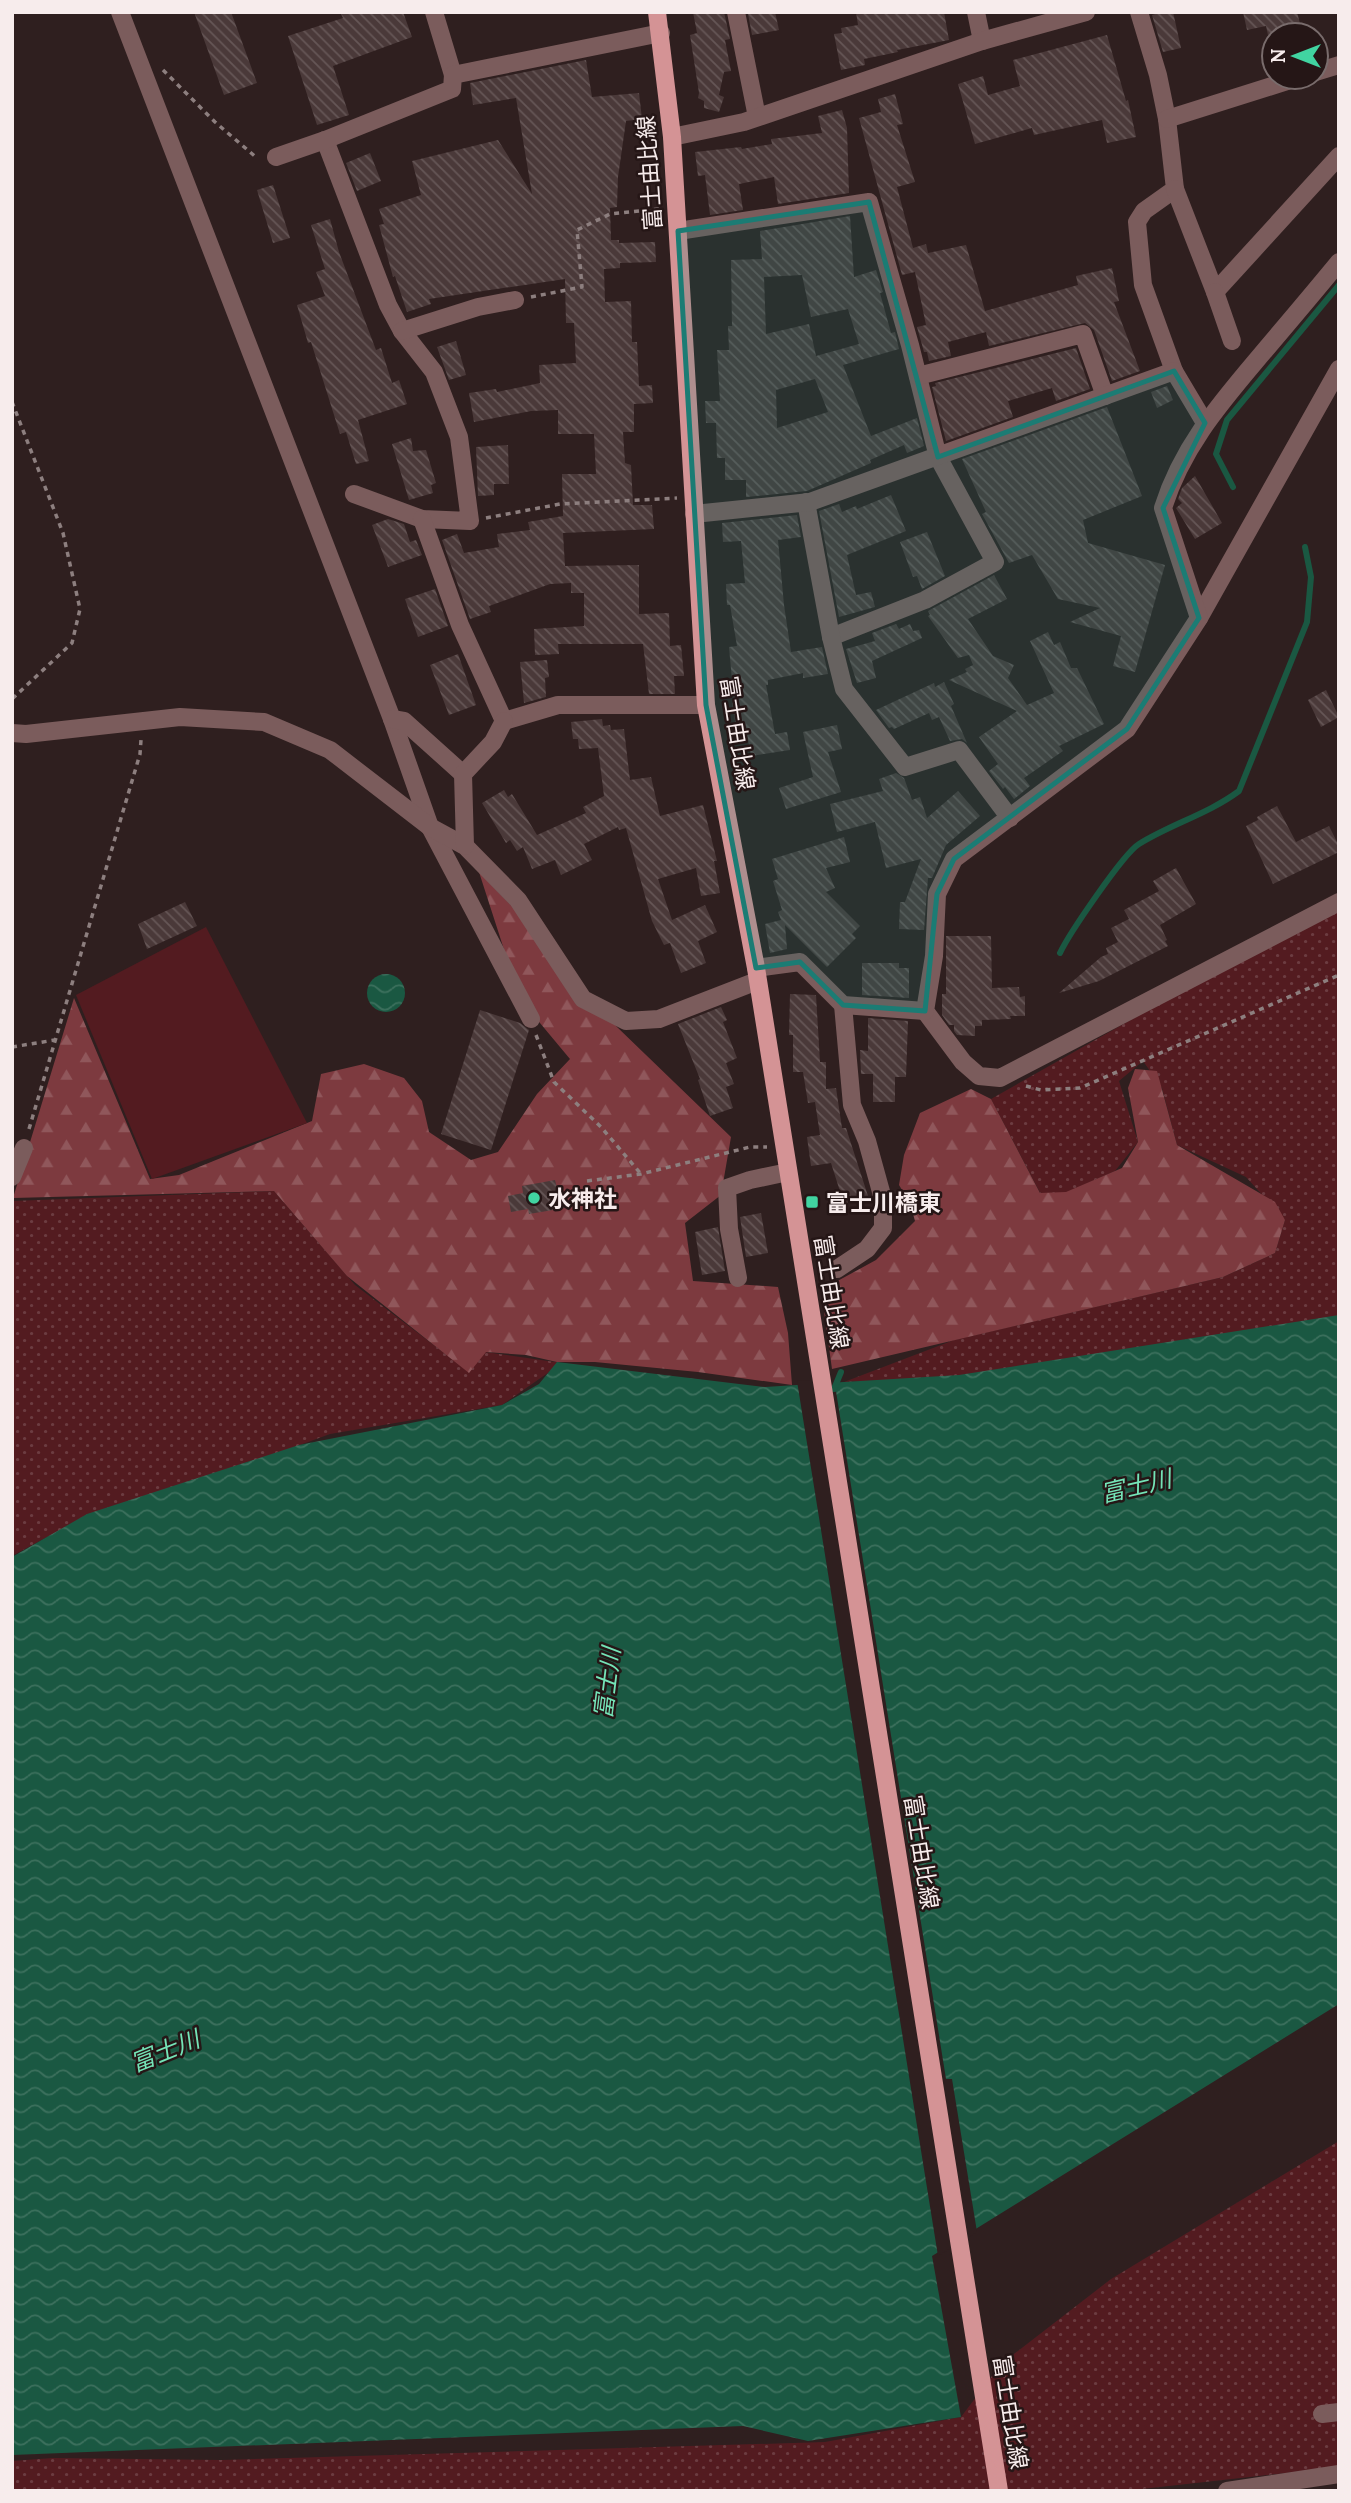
<svg xmlns="http://www.w3.org/2000/svg" width="1351" height="2503" font-family="Lora,'Noto Sans JP',serif">
	<defs>
		<pattern id="grass-dots" width="8" height="8" patternUnits="userSpaceOnUse" patternTransform="scale(1.75)"><rect width="8" height="8" fill="#531b20"/><path d="M2 2h.1M6 6h.1" fill="none" stroke="#6c3c41" stroke-width="1.8" stroke-linecap="round"/></pattern>
		<pattern id="forest-firs" width="22" height="20" patternUnits="userSpaceOnUse" patternTransform="scale(1.75)"><rect width="22" height="20" fill="#7d3a3f"/><path d="M5 1l3.5 6h-7zM16 11l3.5 6h-7z" fill="#90575b"/></pattern>
		<pattern id="water-waves" width="16" height="10" patternUnits="userSpaceOnUse" patternTransform="scale(1.75)"><rect width="16" height="10" fill="#1a5842"/><path d="M0 5q4-4 8 0t8 0" fill="none" stroke="#3c705d"/></pattern>
		<pattern id="building-back-hatch" width="6" height="6" patternUnits="userSpaceOnUse" patternTransform="scale(1.75)"><rect width="6" height="6" fill="#4a3939"/><path d="M-1 5l2 2M0 0l6 6M5-1l2 2" fill="none" stroke="#655656"/></pattern>
	</defs>
	<rect width="100%" height="100%" fill="#2f1f1f"/>
	<!-- grass -->
	<g fill="url(#grass-dots)">
		<polygon points="1339,902 1339,1359 844,1382 954,1340 1223,1277 1275,1253 1285,1220 1246,1177 1177,1145 1162,1088 1143,1061 1119,1081 1138,1142 1115,1171 1045,1202 991,1099"/>
		<polygon points="274,1191 355,1285 469,1372 485,1352 562,1363 502,1405 330,1434 47,1537 12,1556 12,1201"/>
		<polygon points="1339,2141 1339,2467 1124,2491 12,2491 12,2461 53,2458 222,2460 825,2442 961,2417 1001,2364 1111,2279"/>
	</g>
	<!-- forest -->
	<g fill="url(#forest-firs)">
		<polygon points="479,872 543,939 617,1027 731,1137 721,1195 685,1223 693,1281 778,1287 788,1333 792,1385 698,1372 595,1362 557,1362 526,1355 486,1352 469,1373 347,1276 274,1191 13,1198 74,998 150,1179 179,1175 312,1121 321,1074 364,1064 404,1078 422,1101 429,1132 471,1160 498,1152 537,1094 570,1059 520,999"/>
		<polygon points="1135,1069 1157,1071 1177,1145 1275,1202 1285,1220 1275,1253 1223,1277 832,1369 821,1290 876,1260 915,1221 910,1203 899,1185 904,1155 920,1113 971,1089 991,1099 1040,1193 1066,1192 1122,1168 1138,1142 1128,1088"/>
	</g>
	<!-- pitch -->
	<polygon fill="#531b20" points="206,927 307,1123 152,1179 76,995"/>
	<!-- water -->
	<g fill="url(#water-waves)">
		<circle cx="386" cy="993" r="19"/>
		<polygon points="1339,1315 1339,2004 932,2256 961,2417 808,2441 743,2426 12,2455 12,1557 87,1514 299,1445 502,1405 539,1384 557,1362 765,1387 844,1382 959,1375"/>
	</g>
	<!-- pier -->
	<polygon fill="#2f1f1f" points="834,1379 946,2079 952,2079 977,2232 938,2256 797,1381"/>
	<g fill="none" stroke-linecap="round" stroke-linejoin="round">
		<!-- stream -->
		<g stroke="#1a5842" stroke-width="6">
			<polyline points="1233,487 1216,454 1227,420 1339,285"/>
			<path d="M1060,953C1069,934 1123,854 1139,844C1171,824 1208,814 1239,791L1307,622L1311,577L1305,547"/>
			<polyline points="834,1389 841,1372"/>
		</g>
	</g>
	<!-- building -->
	<g fill="url(#building-back-hatch)" fill-rule="evenodd">
		<polygon points="194,12 231,12 257,83 224,95"/>
		<polygon points="340,12 403,12 412,37 333,66 349,115 317,125 288,36 343,18"/>
		<polygon points="693,12 724,12 730,39 725,40 731,71 724,72 719,95 724,97 719,112 704,108 704,101 698,98 699,93 690,35 697,33"/>
		<polygon points="754,12 775,12 779,30 752,35 748,14"/>
		<polygon points="856,12 944,12 949,40 897,50 898,52 864,59 865,65 841,70 834,34 842,33 841,28 858,25"/>
		<polygon points="1162,12 1173,12 1181,48 1163,52 1152,15"/>
		<polygon points="1243,12 1297,12 1303,35 1268,35 1266,26 1247,30"/>
		<polygon points="1107,35 1126,101 1128,100 1136,137 1107,143 1102,120 1034,135 1032,128 975,144 958,84 983,76 988,95 1020,86 1013,60"/>
		<polygon points="586,60 592,97 639,93 642,119 626,121 618,177 617,207 610,208 611,240 619,240 619,243 655,242 656,262 620,263 620,268 604,269 605,302 631,301 632,342 637,342 639,386 652,385 653,403 634,404 634,432 623,432 625,463 631,465 633,505 652,505 654,529 563,533 565,566 639,565 639,614 669,613 670,646 681,645 684,676 674,676 675,694 649,694 643,644 558,644 559,654 535,655 534,629 584,626 584,593 571,593 571,583 550,584 489,606 491,612 470,619 442,540 457,534 464,553 499,547 497,534 530,530 528,522 563,516 562,474 596,474 594,434 558,434 558,410 531,411 474,422 469,393 496,389 497,392 540,383 539,365 576,363 574,323 566,323 565,279 429,299 431,304 407,312 395,276 393,277 379,225 384,224 379,209 421,195 412,161 498,140 532,194 516,98 473,105 470,83"/>
		<polygon points="895,94 903,124 897,125 915,182 897,187 913,248 926,244 928,253 966,245 985,311 1078,285 1076,276 1112,268 1119,301 1114,302 1140,371 1112,381 1094,330 1085,323 989,346 986,332 948,342 951,356 929,361 927,352 924,352 917,327 926,325 915,272 902,275 859,118 881,112 878,99"/>
		<polygon points="842,110 847,128 849,193 778,204 774,177 739,184 743,210 710,215 705,175 698,176 695,152 741,147 742,149 772,144 771,139 822,133 818,116"/>
		<polygon points="370,153 381,181 357,191 346,163"/>
		<polygon points="273,185 290,238 273,243 257,190"/>
		<path d="M850,216L854,277L876,270L883,292L880,293L891,333L895,332L899,349L843,365L871,436L917,418L924,446L907,453L904,445L870,460L871,463L807,491L746,497V480H725V458H717L716,423H706L705,401H720L717,350H729L728,326H732L731,260L762,259L760,231ZM802,275L811,317L848,309L859,344L816,356L809,324L766,334L764,277ZM815,379L828,412L777,428L776,390Z"/>
		<polygon points="330,219 339,252 376,350 381,348 392,383 399,380 407,404 358,420 369,461 356,464 346,432 340,434 311,342 308,343 297,305 325,296 316,272 325,269 311,225"/>
		<polygon points="456,341 466,375 449,380 437,347"/>
		<polygon points="1076,348 1090,389 1056,401 1052,388 1008,401 1013,417 946,441 932,387 936,386 935,383"/>
		<polygon points="1167,386 1173,400 1157,408 1151,392"/>
		<polygon points="1107,407 1142,496 1083,520 1088,543 1165,565 1135,672 1113,666 1121,636 1070,622 1100,608 1058,599 1032,555 1009,563 982,514 986,512 962,459"/>
		<polygon points="411,438 413,451 426,450 436,483 431,485 433,493 409,500 392,444"/>
		<polygon points="508,445 509,484 494,484 494,495 478,496 476,447"/>
		<polygon points="1195,476 1222,523 1195,539 1176,508 1182,503 1178,499 1182,488"/>
		<polygon points="891,495 906,531 847,555 856,595 871,592 875,607 839,617 819,511 839,504 842,512 856,506 857,509"/>
		<polygon points="797,515 801,537 778,540 784,605 791,652 822,647 828,674 803,678 803,673 768,680 768,685 766,685 775,734 787,732 790,750 751,756 746,730 737,732 732,703 734,702 729,647 737,646 730,605 727,605 726,584 745,583 741,541 723,542 722,523"/>
		<polygon points="388,519 404,524 410,542 416,540 422,555 388,567 372,525"/>
		<polygon points="927,532 945,576 922,589 917,576 913,577 900,542"/>
		<polygon points="994,575 1007,599 968,619 993,656 1014,665 1008,678 1027,705 1054,693 1030,641 1048,632 1054,645 1060,642 1071,668 1077,668 1104,724 1059,746 1063,751 1024,778 1030,786 1014,799 1005,787 1003,789 989,771 998,764 979,737 1017,711 949,680 967,672 965,669 973,665 969,655 958,658 928,616 930,615 928,611"/>
		<polygon points="435,589 448,626 418,637 405,599"/>
		<polygon points="896,624 899,629 910,624 913,631 919,630 922,638 872,661 876,678 857,683 846,649 875,641 872,633"/>
		<polygon points="458,654 476,705 449,715 430,665"/>
		<polygon points="547,660 549,677 545,678 546,697 524,703 520,662"/>
		<polygon points="944,682 954,704 951,706 967,743 962,739 950,741 939,717 932,720 929,713 894,729 892,727 889,728 876,710 934,683 935,687"/>
		<polygon points="1326,690 1339,717 1321,727 1308,700"/>
		<polygon points="602,719 603,726 610,725 611,730 624,729 630,780 651,777 660,816 703,805 717,861 714,861 720,893 701,896 696,868 658,879 672,920 705,905 717,932 698,941 706,963 681,973 670,943 664,945 652,921 626,828 619,830 618,827 584,844 592,860 561,875 555,860 532,869 523,847 517,851 510,840 506,843 482,803 504,790 508,797 512,794 537,835 586,813 583,807 604,796 598,748 579,749 578,739 573,739 571,722"/>
		<polygon points="837,725 842,749 828,752 841,792 786,809 779,788 813,777 803,732"/>
		<polygon points="896,773 904,778 912,800 920,797 927,818 958,791 980,816 946,845 932,878 928,878 924,930 899,929 900,902 905,902 921,859 886,868 875,822 837,832 830,804 883,791 879,779"/>
		<polygon points="1277,806 1296,842 1329,826 1339,846 1339,852 1273,884 1246,826 1258,820 1257,817"/>
		<polygon points="844,837 850,862 826,868 835,888 826,892 860,926 852,934 856,938 827,967 785,925 787,949 770,953 765,924 781,920 778,912 782,910 773,881 778,879 772,859"/>
		<polygon points="1176,868 1196,904 1160,925 1167,940 1165,941 1168,946 1099,981 1059,993 1101,957 1108,954 1106,948 1118,942 1111,928 1129,919 1124,910 1159,891 1153,881"/>
		<polygon points="185,902 197,926 147,949 138,924"/>
		<polygon points="946,936 991,936 992,988 1019,987 1020,997 1025,996 1025,1016 1010,1016 1011,1019 982,1020 982,1026 975,1026 975,1036 957,1035 954,1031 954,1025 949,1025 942,1015 942,994 946,994"/>
		<polygon points="862,963 899,963 899,968 909,968 909,998 862,995"/>
		<polygon points="790,994 816,995 820,1062 826,1062 826,1089 836,1088 842,1128 846,1128 868,1196 844,1204 831,1163 811,1166 807,1137 820,1135 815,1102 808,1103 803,1072 793,1072 793,1035 789,1035"/>
		<polygon points="721,1007 727,1020 723,1022 737,1058 726,1063 734,1084 726,1087 733,1108 710,1116 698,1080 700,1079 678,1024"/>
		<polygon points="480,1010 520,1023 529,1030 491,1150 441,1134"/>
		<polygon points="868,1018 908,1021 906,1077 895,1077 895,1102 873,1102 873,1074 861,1074 860,1050 868,1051"/>
		<polygon points="555,1180 557,1188 562,1187 565,1208 529,1214 528,1209 511,1212 508,1196 523,1193 522,1186"/>
		<polygon points="761,1213 768,1253 746,1257 740,1217"/>
		<polygon points="718,1227 725,1271 702,1275 695,1232"/>
	</g>
	<g fill="none" stroke-linecap="round" stroke-linejoin="round">
		<!-- path -->
		<g stroke="#8d7f7f" stroke-width="3.5" stroke-dasharray="5 5" stroke-linecap="butt">
			<polyline points="163,70 215,122 257,158"/>
			<polyline points="531,297 582,287 577,230 610,214 660,209"/>
			<polyline points="12,402 63,533 80,609 72,643 12,699"/>
			<polyline points="486,518 560,504 677,498"/>
			<polyline points="536,1035 554,1082 601,1127 641,1174"/>
			<polyline points="12,1047 55,1040"/>
			<polyline points="1026,1086 1041,1090 1080,1088 1339,975"/>
			<polyline points="29,1129 140,754 141,740"/>
			<polyline points="587,1181 641,1174 750,1147 767,1147"/>
		</g>
		<!-- minor -->
		<g stroke="#7b5c5c" stroke-width="18">
			<polyline points="120,12 392,719 430,827 531,1019"/>
			<polyline points="434,12 453,75"/>
			<polyline points="736,12 757,117"/>
			<polyline points="976,12 982,41"/>
			<polyline points="1139,12 1158,75 1167,119 1175,189 1144,211 1137,222 1143,285 1174,371"/>
			<polyline points="1316,72 1339,65"/>
			<polyline points="1167,119 1300,77"/>
			<polyline points="672,137 744,122 982,41 1086,12"/>
			<polyline points="325,140 388,305 402,331 434,372 459,437 470,521 422,519 354,494"/>
			<polyline points="276,157 325,140 452,89 453,75 661,33"/>
			<polyline points="1175,189 1215,292 1339,156"/>
			<polyline points="678,231 869,202 910,345 938,457 995,562 925,600 831,637"/>
			<polyline points="1215,292 1232,341"/>
			<polyline points="402,331 478,307 515,300"/>
			<polyline points="1339,369 1199,618 1127,729 954,859 937,894 934,956 925,1011 963,1062 979,1076 1000,1078 1339,902"/>
			<polyline points="918,376 1083,334 1105,396"/>
			<polyline points="806,502 831,637 844,689 905,767 959,750 1010,818"/>
			<polyline points="694,514 810,502 1174,371 1205,423"/>
			<polyline points="422,519 460,625 504,721 558,705 706,705"/>
			<path d="M1199,618L1163,508C1181,450 1217,407 1255,362C1283,329 1311,296 1339,262"/>
			<polyline points="392,719 404,721 463,774"/>
			<polyline points="12,733 26,734 180,717 264,722 330,750 430,827 465,846 518,900 583,999 626,1021 659,1019 757,981"/>
			<polyline points="465,846 463,774 493,742 504,721"/>
			<polyline points="756,968 800,962 843,1005 925,1011"/>
			<polyline points="12,1177 24,1148"/>
			<polyline points="837,1269 867,1249 883,1228 883,1199 867,1141 852,1105 843,1005"/>
			<polyline points="738,1278 729,1229 727,1188 750,1180 788,1172"/>
			<polyline points="1322,2414 1339,2412"/>
			<polyline points="1227,2491 1339,2474"/>
		</g>
		<!-- major -->
		<polyline stroke="#d49395" stroke-width="18" points="657,12 672,137 706,705 756,968 999,2491"/>
	</g>
	<!-- marked area -->
	<path fill="#1b7c74" fill-opacity="0.2" stroke="#1b7c74" stroke-width="5" stroke-linejoin="round" d="M869,202L938,457L1174,371L1205,423L1163,508L1199,618L1127,729L954,859L937,894L925,1011L843,1005L800,962L756,968L706,705L678,231Z"/>
	<!-- markers -->
	<g fill="#41d4a1" stroke="#251616" stroke-width="2.5">
		<circle cx="534" cy="1198" r="7"/>
		<rect x="805" y="1195" width="14" height="14" rx="3.5"/>
	</g>
	<g text-anchor="middle" dominant-baseline="central" stroke-width="5" stroke-linejoin="round" paint-order="stroke">
		<!-- street labels -->
		<g font-size="23" fill="#f7ecec" stroke="#251616">
			<text transform="translate(649 173) rotate(-94)">富士由比線</text>
			<text transform="translate(738 733) rotate(81)">富士由比線</text>
			<text transform="translate(832 1292) rotate(81)">富士由比線</text>
			<text transform="translate(922 1852) rotate(81)">富士由比線</text>
			<text transform="translate(1011 2412) rotate(81)">富士由比線</text>
		</g>
		<!-- poi labels -->
		<g font-size="23" font-weight="bold" fill="#f7ecec" stroke="#251616" text-anchor="start">
			<text x="548" y="1198">水神社</text>
			<text x="826" y="1202">富士川橋東</text>
		</g>
		<!-- water labels -->
		<g font-size="24" font-style="italic" fill="#74e4b7" stroke="#251616">
			<text transform="translate(1136 1486) rotate(-13)">富士川</text>
			<text transform="translate(607 1683) rotate(-83)">富士川</text>
			<text transform="translate(165 2051) rotate(-22)">富士川</text>
		</g>
	</g>
	<!-- border -->
	<rect width="1351" height="2503" fill="none" stroke="#f7ecec" stroke-width="28"/>
	<!-- north arrow -->
	<g transform="translate(1295 56) rotate(270)"><circle r="33" fill="#251616" stroke="#796c6c" stroke-width="2"/>
	<path d="M0-5L12 26L0 18L-12 26Z" fill="#41d4a1"/>
	<text y="-10" font-size="19" font-weight="bold" text-anchor="middle" fill="#f7ecec">N</text>
	</g>
</svg>
